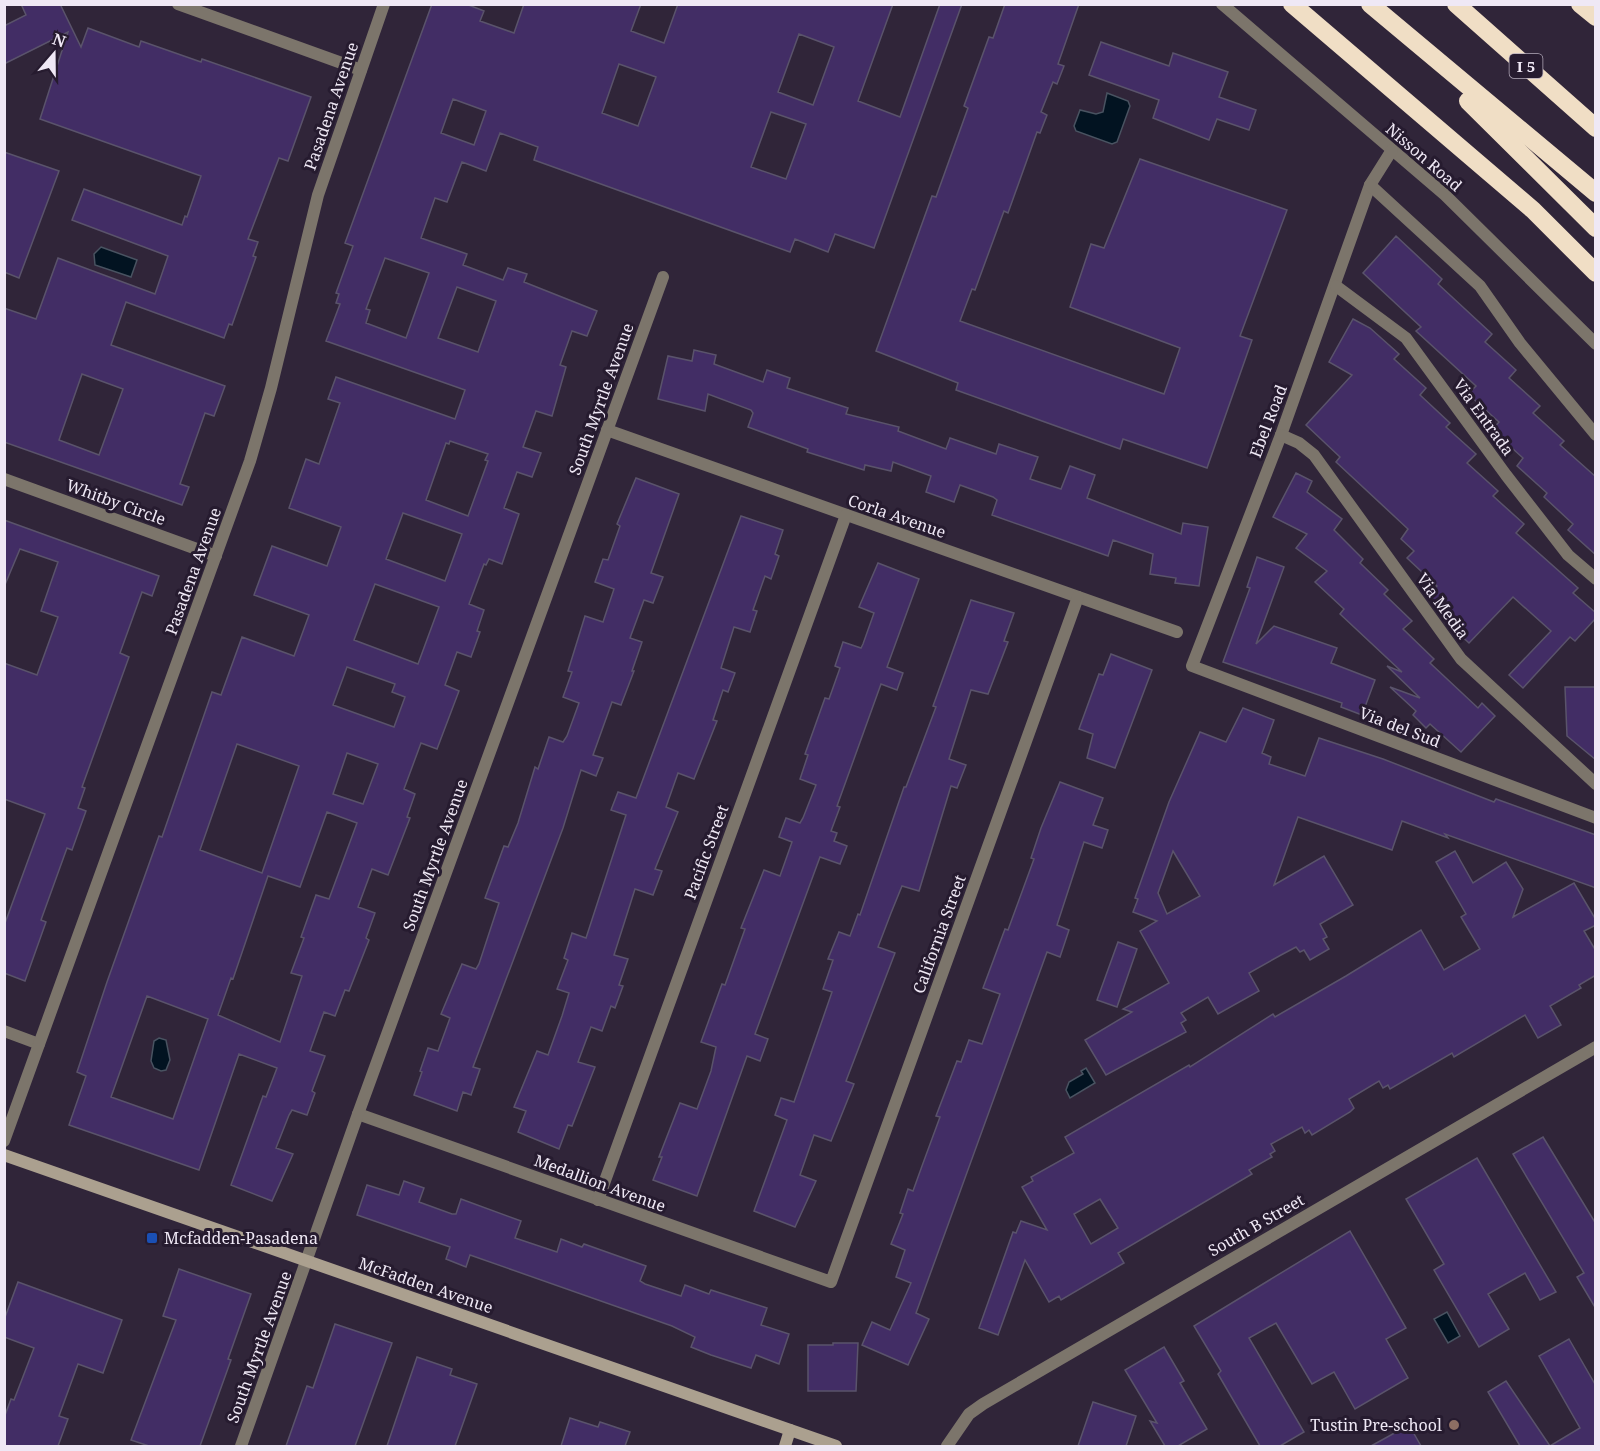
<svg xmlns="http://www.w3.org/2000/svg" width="1600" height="1451" font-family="'Noto Serif',serif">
	<rect width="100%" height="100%" fill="#302539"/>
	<!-- water -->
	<g fill="#021321" stroke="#495361" stroke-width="1.5">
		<polygon points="1107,93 1128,101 1130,106 1117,142 1112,144 1076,131 1074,126 1080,110 1096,114 1103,112"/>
		<polygon points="101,247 137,260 131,277 95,265 94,254"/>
		<polygon points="159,1038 166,1040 170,1060 166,1070 161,1071 154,1068 151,1061 154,1041"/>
		<polygon points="1086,1068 1095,1083 1070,1098 1066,1090 1069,1082 1083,1074 1081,1071"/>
		<polygon points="1447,1312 1460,1336 1448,1343 1434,1319"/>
	</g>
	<!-- building -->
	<g fill="#422d65" stroke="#5a536b" stroke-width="1.5" fill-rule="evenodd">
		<path d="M21,4H60L81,47L88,28L139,47L141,41L201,62L202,59L311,97L288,161L279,158L248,239L258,242L253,256L256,257L232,325L229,324L224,338L126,302L111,345L225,386L214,416L205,413L180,484L189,487L182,505L4,442V308L36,319L58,258L155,294L168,256L72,220L84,189L182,225L185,216L187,217L201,176L40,119L68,32L4,64V26L26,15ZM82,374L123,389L99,455L59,440Z"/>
		<path d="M432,4H466L484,11L480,21L514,33L524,4H641L631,31L664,43L678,4H893L858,101L900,117L940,4H962L874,248L835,234L828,252L795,239L790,252L534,160L538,147L500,133L486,171L462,162L447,202L435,198L421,238L467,254L463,265L503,280L508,268L527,274L524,282L597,311L587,336L572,331L560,365L566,367L552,416L536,411L523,447L541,453L532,477L517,472L504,508L519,514L502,564L489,559L486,565L484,564L469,604L484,610L477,631L480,632L471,657L457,652L445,685L459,691L437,749L421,743L404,789L415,794L407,817L410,818L388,875L372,869L358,907L375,913L366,938L369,940L349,991L345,990L335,1016L324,1012L310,1051L325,1056L312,1091L315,1093L307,1115L292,1110L289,1115L276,1148L293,1154L272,1201L231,1185L263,1096L266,1097L277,1068L239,1054L199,1170L69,1125L86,1076L77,1072L107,982L159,836L162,837L212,692L221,695L242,637L294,656L309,615L254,595L272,546L327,566L341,527L289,508L306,459L319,464L340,403L328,399L336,377L455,419L465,390L326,341L340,304L336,303L339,294L336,293L353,246L345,243ZM799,34L834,47L813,105L778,92ZM619,64L656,77L638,126L602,113ZM453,99L486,111L474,145L441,133ZM771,112L806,124L786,179L751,167ZM385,258L429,273L406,338L366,323L370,310L366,309ZM457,287L496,301L478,352L438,338ZM450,441L488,454L485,460L488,461L468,516L426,500L446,443L449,444ZM403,513L462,534L445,581L386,559ZM375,584L439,607L418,664L354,640ZM347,667L395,684L392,692L405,697L394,727L333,705ZM237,744L299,766L262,873L200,850ZM347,753L378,764L363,804L333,794ZM327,812L357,823L329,899L316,895L301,937L304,938L291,973L302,976L280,1042L218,1015L231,978L233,979L268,876L300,887ZM147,996L208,1019L173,1119L111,1097Z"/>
		<polygon points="1005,4 1079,4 1058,64 1064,66 1057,84 1053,82 1041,112 1047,115 1040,133 1037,132 1008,213 1004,211 975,290 972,289 960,321 1164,394 1180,348 1070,307 1091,244 1104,248 1140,159 1287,210 1240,336 1252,340 1207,468 1123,439 1120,449 956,390 958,383 876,351 932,196 936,197 968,108 964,106 989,37 993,38"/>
		<polygon points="1101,42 1169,66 1173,53 1228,72 1219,97 1256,110 1249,130 1217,119 1209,140 1153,118 1159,100 1089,75"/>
		<polygon points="4,152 59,171 19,278 4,272"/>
		<polygon points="1396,236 1442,279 1438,284 1492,334 1485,342 1516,370 1509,378 1540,406 1533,413 1564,441 1560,445 1596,477 1596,555 1568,530 1573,524 1544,497 1547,493 1517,466 1523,458 1492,430 1499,422 1468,394 1476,386 1416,331 1421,327 1363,273"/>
		<polygon points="1353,319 1370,328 1399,354 1394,359 1426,388 1420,395 1450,423 1446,427 1476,454 1467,463 1498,491 1493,496 1524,524 1516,533 1578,588 1573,593 1596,613 1596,618 1575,641 1570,637 1523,688 1509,675 1551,631 1513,597 1469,643 1455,630 1460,625 1428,596 1437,586 1407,558 1414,551 1401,539 1408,529 1336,462 1340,457 1306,425 1352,375 1329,362"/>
		<polygon points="694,350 716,355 714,364 763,382 767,370 790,378 787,388 848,408 846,414 899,427 898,431 946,449 950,438 996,454 999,444 1038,457 1030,479 1061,489 1070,466 1095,475 1087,498 1181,534 1183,523 1208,527 1199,586 1175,583 1176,578 1150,574 1153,554 1113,540 1108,556 992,515 997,500 993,497 960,485 954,502 926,492 931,476 893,462 891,471 865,465 864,470 807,452 808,449 748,427 753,413 751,410 708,394 705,411 658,399 668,356 692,361"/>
		<polygon points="1296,473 1312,481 1307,492 1342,519 1334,530 1363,559 1360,563 1388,590 1384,594 1412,621 1403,629 1434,659 1430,663 1478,708 1482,703 1495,716 1461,752 1430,724 1426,728 1413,715 1416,711 1390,687 1420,698 1387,666 1402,672 1340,614 1344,609 1315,582 1327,571 1296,548 1307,534 1273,517"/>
		<polygon points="636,478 679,494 651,573 663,577 653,603 644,600 630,638 642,642 632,671 634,671 621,705 612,702 593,755 603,758 596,776 581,770 563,828 473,1067 480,1069 471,1095 463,1092 457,1111 414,1095 422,1072 420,1071 428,1048 438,1051 450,1018 441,1014 462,964 476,969 479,964 499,903 485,898 504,846 508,847 518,823 535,767 538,769 549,737 563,742 567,736 579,703 563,697 572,672 568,671 585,616 603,622 614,589 595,582 603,559 608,560 620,526 617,524"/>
		<polygon points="741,516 783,530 775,554 779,556 771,579 765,576 753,610 757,611 750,632 734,627 721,668 735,673 728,692 723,690 713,720 717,721 694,779 678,773 666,807 678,812 655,869 662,871 653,895 635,889 614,955 628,959 619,985 623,986 615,1008 611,1006 602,1031 591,1027 578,1062 595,1067 572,1126 568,1125 559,1149 518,1132 526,1111 514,1107 537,1051 548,1055 562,1016 569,993 557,989 568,960 564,958 572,933 586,938 626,815 611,810 618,792 636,798"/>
		<polygon points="4,520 159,576 152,596 142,592 120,653 129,657 82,787 85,788 78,808 86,811 72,850 67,848 41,920 46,922 25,981 4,973 4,926 45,814 4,799 4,663 37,675 58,617 41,611 58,562 20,549 4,587"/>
		<polygon points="1257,557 1284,567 1256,644 1274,626 1337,648 1331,663 1375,680 1362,715 1341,707 1342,703 1223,662 1250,588 1247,587"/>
		<polygon points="878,563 919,579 887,667 903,673 897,690 881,684 837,806 840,807 831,831 837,833 834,841 847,846 840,864 820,857 755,1034 768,1039 760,1061 747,1056 697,1196 653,1180 662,1157 659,1157 680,1103 697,1109 711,1071 716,1047 701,1042 722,984 725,985 745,929 741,928 764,870 780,876 792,842 779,837 786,818 800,823 803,818 816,785 800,779 808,755 805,754 825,698 829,699 840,668 835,666 843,642 861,648 863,644 874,613 859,607"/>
		<polygon points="971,600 1014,613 1004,641 1008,642 988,694 971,690 949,759 966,765 957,788 951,786 919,891 902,886 891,913 878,947 895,953 846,1081 854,1084 831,1141 814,1135 800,1175 816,1181 795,1227 754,1211 787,1120 775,1115 781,1098 794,1102 832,992 823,989 833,960 828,959 839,932 850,936 858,914 860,915 904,787 906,787 936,707 933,706"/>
		<polygon points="1111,654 1152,670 1115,768 1087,758 1093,734 1079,729 1099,674 1103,675"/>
		<polygon points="1565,687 1596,687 1596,760 1567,736"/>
		<path d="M1243,708L1274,720L1262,753L1271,757L1269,764L1305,776L1319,738L1383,759L1494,802L1496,799L1596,835V888L1445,834L1448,838L1402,821L1392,850L1298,817L1274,885L1324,856L1353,905L1320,924L1327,937L1323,939L1329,949L1310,960L1304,950L1300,952L1296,947L1281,955L1249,973L1259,991L1218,1014L1208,997L1181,1013L1186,1020L1181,1023L1186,1032L1106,1075L1085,1040L1132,1012L1123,1009L1169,983L1140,931L1157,921L1133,912L1138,899L1135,898L1169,802L1200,732L1226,742ZM1173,851L1200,896L1167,914L1158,893Z"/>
		<polygon points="1060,782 1103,798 1093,825 1108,830 1102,848 1084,842 1057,925 1069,930 1060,957 1047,952 916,1313 929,1319 908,1365 862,1345 872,1322 890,1330 911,1283 896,1277 905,1250 891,1244 903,1214 900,1213 908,1189 913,1191 922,1166 940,1117 936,1116 957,1061 961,1062 969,1040 982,1044 1000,994 983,988 1005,929 1008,930 1034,859 1031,858 1041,828"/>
		<path d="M1455,851L1473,883L1506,862L1523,889L1513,917L1574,883L1596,920V925L1584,931L1596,951V975L1579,985L1581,988L1550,1006L1561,1025L1538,1038L1525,1015L1454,1057L1452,1053L1390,1089L1388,1085L1383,1088L1379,1081L1349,1099L1354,1108L1350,1112L1312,1135L1309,1130L1305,1133L1302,1127L1271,1144L1275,1151L1270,1154L1272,1157L1249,1170L1252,1174L1118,1253L1124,1263L1061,1300L1059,1296L1049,1302L1025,1260L998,1335L979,1328L1013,1232L1016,1233L1021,1221L1047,1230L1022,1187L1033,1181L1031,1177L1074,1153L1065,1137L1189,1065L1190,1067L1273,1014L1275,1017L1346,976L1421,930L1444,970L1480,949L1461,917L1466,914L1436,862ZM1100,1199L1118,1228L1091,1244L1074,1214Z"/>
		<polygon points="1118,942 1137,949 1117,1007 1097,1000"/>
		<polygon points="1543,1137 1596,1224 1596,1309 1577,1277 1584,1273 1513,1154"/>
		<polygon points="1477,1158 1556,1292 1540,1300 1525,1273 1488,1294 1509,1329 1479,1347 1434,1270 1444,1264 1406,1199"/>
		<polygon points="404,1181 424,1188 419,1202 452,1214 456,1214 461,1199 521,1221 515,1238 557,1252 561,1239 582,1247 584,1244 646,1266 640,1281 645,1284 681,1296 685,1285 709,1294 711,1290 767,1308 761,1325 789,1334 779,1364 756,1355 751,1368 711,1355 691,1347 695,1337 672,1326 470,1255 466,1267 446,1259 450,1247 357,1215 367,1185 399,1195"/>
		<polygon points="1350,1231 1406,1328 1386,1339 1408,1378 1355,1409 1334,1372 1312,1384 1276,1323 1249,1338 1304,1432 1280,1446 1260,1446 1218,1374 1221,1371 1194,1326"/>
		<polygon points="179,1269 251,1294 228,1359 231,1360 200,1446 149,1446 131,1440 176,1320 163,1316"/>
		<polygon points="18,1282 122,1320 103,1373 78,1364 59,1416 68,1419 58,1446 4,1446 4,1418 11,1399 14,1400 34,1348 4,1337 4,1320"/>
		<polygon points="335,1324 392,1343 355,1446 286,1446 307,1386 313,1388"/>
		<polygon points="1569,1339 1596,1386 1596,1446 1520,1446 1488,1392 1506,1381 1550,1446 1580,1428 1539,1356"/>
		<polygon points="833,1343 858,1343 856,1391 808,1391 808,1345 833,1345"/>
		<polygon points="1164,1347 1184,1381 1180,1383 1207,1429 1178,1446 1165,1446 1150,1421 1157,1423 1125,1370"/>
		<polygon points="417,1357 452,1369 450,1375 477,1384 455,1446 387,1446"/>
		<polygon points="1093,1402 1136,1416 1126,1446 1078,1446"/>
		<polygon points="570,1418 598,1427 600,1422 630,1432 625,1446 561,1446"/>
		<polygon points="1409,1425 1421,1446 1371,1446"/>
	</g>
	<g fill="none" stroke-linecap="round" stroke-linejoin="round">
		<!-- street -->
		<g stroke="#7c756b" stroke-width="12">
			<polyline points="178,4 361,70"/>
			<polyline points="1222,4 1445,195 1596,344"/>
			<polyline points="1392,150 1370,185 1281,435 1192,666 1596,818"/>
			<polyline points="1370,185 1480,286 1520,343 1596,435"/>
			<polyline points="1336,286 1406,338 1506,475 1568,555 1596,579"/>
			<polyline points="607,430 1177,632"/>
			<polyline points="1281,435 1299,443 1314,455 1461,659 1596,784"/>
			<polyline points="4,479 216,556"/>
			<polyline points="4,1031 39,1044"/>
			<polyline points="358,1114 831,1282 1078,597"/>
			<polyline points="4,1141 250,461 271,388 318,195 384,4"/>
			<polyline points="598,1200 846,515"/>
			<polyline points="241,1446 358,1114 663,277"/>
			<polyline points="947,1446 969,1414 983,1404 1596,1047"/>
		</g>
		<!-- secondary -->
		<g stroke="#aba08f" stroke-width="12">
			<polyline points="4,1155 836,1446"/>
			<polyline points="785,1446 790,1430"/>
		</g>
		<!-- highway -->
		<g stroke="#f0dec5" stroke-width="18">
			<polyline points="1292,4 1533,210 1596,273"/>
			<polyline points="1370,4 1596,193"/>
			<polyline points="1456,4 1596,128"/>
			<polyline points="1580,4 1596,17"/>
			<polyline points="1468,101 1596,228"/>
		</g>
	</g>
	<!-- markers -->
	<rect fill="#1a4fb4" stroke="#261b2f" stroke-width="2" x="146" y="1232" width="12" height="12" rx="3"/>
	<circle fill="#8d6e63" stroke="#261b2f" stroke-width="2" cx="1454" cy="1425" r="6"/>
	<g text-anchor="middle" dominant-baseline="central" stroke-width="6" stroke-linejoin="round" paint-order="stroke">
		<!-- shield labels -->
		<rect fill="#261b2f" stroke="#b3aaba" stroke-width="1.5" x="1509.5" y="54" width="33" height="24" rx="4.5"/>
		<g font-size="15" font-weight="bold" fill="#efe8f5">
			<text x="1526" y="66">I 5</text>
		</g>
		<!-- street labels -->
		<g font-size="16" fill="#efe8f5" stroke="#261b2f">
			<text transform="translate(331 106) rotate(-71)">Pasadena Avenue</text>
			<text transform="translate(1424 157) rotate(41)">Nisson Road</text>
			<text transform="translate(601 399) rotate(-70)">South Myrtle Avenue</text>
			<text transform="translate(1484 417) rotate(54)">Via Entrada</text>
			<text transform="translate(1268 421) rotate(-69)">Ebel Road</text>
			<text transform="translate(116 502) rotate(20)">Whitby Circle</text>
			<text transform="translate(897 516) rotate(19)">Corla Avenue</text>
			<text transform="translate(193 571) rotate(-70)">Pasadena Avenue</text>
			<text transform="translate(1443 606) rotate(54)">Via Media</text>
			<text transform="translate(1400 727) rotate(21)">Via del Sud</text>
			<text transform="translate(706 852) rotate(-70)">Pacific Street</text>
			<text transform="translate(435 855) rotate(-70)">South Myrtle Avenue</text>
			<text transform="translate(939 934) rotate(-70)">California Street</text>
			<text transform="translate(600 1183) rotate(20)">Medallion Avenue</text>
			<text transform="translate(1256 1225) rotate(-30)">South B Street</text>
			<text transform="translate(426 1285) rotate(19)">McFadden Avenue</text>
			<text transform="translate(259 1347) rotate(-70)">South Myrtle Avenue</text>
		</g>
		<!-- poi labels -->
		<g font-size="16" fill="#efe8f5" stroke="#261b2f" text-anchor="start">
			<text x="164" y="1238">Mcfadden-Pasadena</text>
			<text x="1442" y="1425" text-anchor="end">Tustin Pre-school</text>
		</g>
	</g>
	<!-- border -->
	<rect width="1600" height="1451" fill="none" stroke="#efe8f5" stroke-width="12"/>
	<!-- north arrow -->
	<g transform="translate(54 54) rotate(20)" stroke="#261b2f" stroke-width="4.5" paint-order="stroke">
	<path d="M0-4.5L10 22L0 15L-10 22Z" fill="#efe8f5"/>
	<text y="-9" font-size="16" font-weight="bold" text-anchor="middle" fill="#efe8f5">N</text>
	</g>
</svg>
